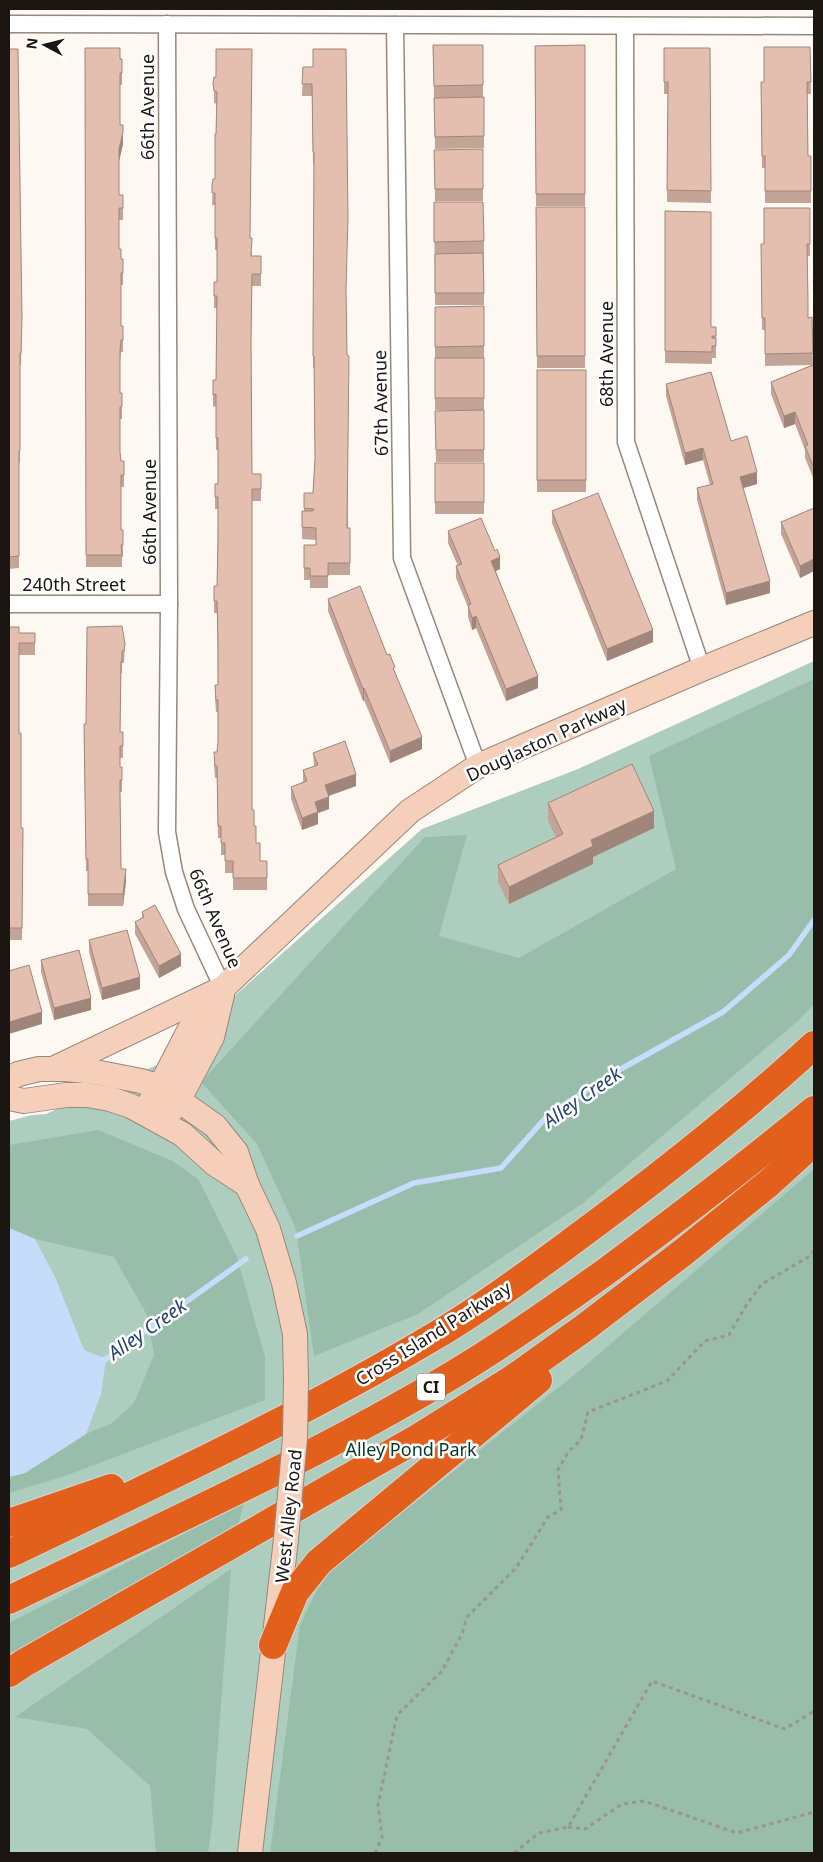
<svg xmlns="http://www.w3.org/2000/svg" width="823" height="1862" font-family="'Noto Sans',sans-serif">
	<rect width="100%" height="100%" fill="#fef8f2"/>
	<!-- green -->
	<polygon fill="#adcebe" points="814,661 814,1853 9,1853 9,1121 32,1115 46,1114 157,1065 422,829 578,769"/>
	<!-- forest -->
	<g fill="#98beab">
		<polygon points="814,679 814,1004 799,1020 583,1203 418,1314 314,1356 296,1229 257,1144 201,1082 425,837 467,835 439,936 519,958 676,869 649,756"/>
		<polygon points="98,1130 173,1161 199,1180 237,1257 265,1357 265,1400 65,1476 9,1493 9,1477 25,1473 86,1434 112,1423 134,1403 154,1355 147,1315 114,1257 35,1239 9,1228 9,1145"/>
		<polygon points="814,1169 814,1853 270,1853 300,1625 316,1592 332,1569 579,1371"/>
		<polygon points="244,1503 237,1529 9,1654 9,1623"/>
		<polygon points="231,1569 212,1826 208,1853 156,1853 150,1786 87,1729 15,1717"/>
	</g>
	<!-- water -->
	<polygon fill="#c7dcfb" points="9,1228 35,1239 55,1277 84,1350 106,1359 101,1394 86,1434 25,1473 9,1477"/>
	<g fill="none" stroke-linecap="round" stroke-linejoin="round">
		<!-- stream -->
		<g stroke="#c7dcfb" stroke-width="5.5">
			<polyline points="297,1236 414,1183 501,1168 548,1115 612,1074 723,1012 789,955 814,920"/>
			<polyline points="98,1361 106,1359 246,1259"/>
		</g>
		<defs>
			<g id="street">
				<polyline points="9,24 814,26"/>
				<polyline points="167,24 169,604 167,832 174,872 186,909 223,988"/>
				<polyline points="395,25 402,558 478,766"/>
				<polyline points="625,26 626,442 702,669"/>
				<polyline points="9,604 169,604"/>
			</g>
			<g id="secondary">
				<polyline points="55,1068 219,990"/>
				<polyline points="9,1079 18,1074 39,1069 66,1069 95,1072 141,1081 160,1087 215,1126 236,1152 247,1185 268,1229 284,1283 295,1334 296,1380"/>
				<polyline points="9,1098 24,1101 66,1095 87,1095 110,1099 131,1106 182,1134 215,1164 247,1185"/>
				<polyline points="144,1112 160,1087 190,1029 223,988 410,811 478,766 702,669 814,623"/>
				<polyline points="170,1112 179,1099 212,1037 222,995"/>
				<polyline points="250,1853 286,1539"/>
			</g>
			<g id="highway">
				<polyline points="9,1523 111,1488"/>
				<path d="M9,1554C150,1486 293,1420 428,1340C478,1311 525,1276 571,1242C655,1180 737,1116 814,1045"/>
				<path d="M9,1600C158,1528 311,1460 454,1374C507,1342 558,1306 608,1270C678,1218 747,1165 814,1110"/>
				<polyline points="273,1645 295,1592 319,1562 538,1380"/>
				<polyline points="9,1673 24,1663 418,1438 511,1380 584,1328 681,1254 769,1183 814,1142"/>
			</g>
		</defs>
		<!-- street casing -->
		<use href="#street" stroke="#95887c" stroke-width="19"/>
		<!-- secondary casing -->
		<use href="#secondary" stroke="#95887c" stroke-width="26"/>
		<!-- highway casing -->
		<use href="#highway" stroke="#d6d5d4" stroke-width="30"/>
		<!-- path -->
		<g stroke="#9a958f" stroke-width="3" stroke-dasharray="4 4" stroke-linecap="butt">
			<polyline points="568,1827 585,1829 622,1804 644,1801 737,1833 814,1812"/>
			<polyline points="375,1853 382,1837 378,1805 397,1715 442,1671 462,1634 467,1617 516,1568 548,1517 561,1510 558,1470 568,1452 581,1440 588,1412 667,1381 705,1341 729,1335 747,1304 762,1284 810,1256 814,1251"/>
			<polyline points="514,1853 539,1833 568,1827 652,1681 785,1729 814,1711"/>
		</g>
		<!-- street -->
		<use href="#street" stroke="#fff" stroke-width="16"/>
		<!-- secondary -->
		<use href="#secondary" stroke="#f6cfbb" stroke-width="24"/>
		<!-- highway -->
		<use href="#highway" stroke="#e25f1c" stroke-width="28"/>
		<defs>
			<polyline id="secondary-bridge" points="286,1539 295,1438 296,1380"/>
		</defs>
		<!-- secondary-bridge casing -->
		<use href="#secondary-bridge" stroke="#95887c" stroke-width="26" stroke-linecap="butt"/>
		<!-- secondary-bridge -->
		<use href="#secondary-bridge" stroke="#f6cfbb" stroke-width="24"/>
	</g>
	<!-- wall -->
	<g fill="#c4a496">
		<polygon points="433,45 483,45 483,97 434,98"/>
		<polygon points="585,45 585,206 536,206 535,46"/>
		<polygon points="810,47 811,94 807,94 808,156 811,156 811,203 765,203 765,168 762,168 761,94 764,82"/>
		<polygon points="85,48 122,59 122,85 120,85 120,125 123,144 119,161 119,195 123,195 123,220 119,220 119,249 121,259 123,259 123,285 121,285 121,326 123,326 123,352 121,352 120,361 120,393 122,393 122,419 120,419 120,453 121,461 124,461 124,487 121,487 121,530 123,530 123,557 122,557 122,567 86,567"/>
		<polygon points="664,48 710,48 711,203 667,202 668,94 664,94"/>
		<polygon points="9,49 22,318 21,365 20,365 20,463 19,463 19,568 9,569"/>
		<polygon points="303,67 313,67 346,300 348,528 350,528 350,575 328,575 328,588 310,588 310,580 304,580 304,545 316,545 316,540 302,539 302,511 304,511 304,493 313,493 315,458 314,368 313,368 313,338 314,164 313,164 312,96 302,96"/>
		<polygon points="214,77 250,238 252,256 261,274 261,286 252,286 251,348 252,474 261,489 261,501 252,501 252,810 256,843 260,861 267,861 267,890 233,890 233,873 225,873 225,855 221,855 221,838 218,838 217,778 215,778 214,764 217,752 218,742 218,712 216,712 215,697 218,685 217,613 214,613 214,586 217,586 218,509 215,509 215,493 218,484 218,450 216,450 216,406 213,407 213,392 216,380 217,326 217,308 214,308 214,288 217,282 217,250 215,250 215,205 212,205 213,179 215,179 216,134 217,104 214,103"/>
		<polygon points="484,97 484,148 435,149 434,98"/>
		<polygon points="483,149 483,201 435,201 434,150"/>
		<polygon points="434,202 484,241 484,305 435,305"/>
		<polygon points="536,207 585,207 585,368 537,368"/>
		<polygon points="810,208 810,256 807,256 808,318 812,317 813,365 814,367 814,480 805,458 805,450 795,424 784,428 771,394 771,382 812,365 765,366 765,330 762,330 761,256 764,244"/>
		<polygon points="665,211 711,327 716,327 716,358 712,358 712,364 665,363"/>
		<polygon points="484,306 484,358 445,358 484,358 484,410 435,410 435,307"/>
		<rect x="537" y="370" width="49" height="122"/>
		<polygon points="666,384 731,441 757,484 743,488 770,593 726,605 697,500 697,488 710,485 703,460 685,465 666,396"/>
		<polygon points="484,410 484,462 436,462 435,411"/>
		<rect x="435" y="463" width="49" height="51"/>
		<polygon points="814,508 814,571 800,578 781,534 781,522"/>
		<polygon points="552,511 653,642 607,661 552,523"/>
		<polygon points="448,531 500,569 496,571 538,688 506,701 476,628 472,630 468,617 468,607 456,578 456,566 458,566 448,543"/>
		<polygon points="328,599 387,655 395,672 422,749 390,763 364,700 363,701 328,611"/>
		<polygon points="9,627 19,633 35,633 35,655 19,655 19,733 21,828 23,828 22,940 9,940"/>
		<polygon points="125,644 124,663 122,663 122,673 121,673 120,732 123,732 123,758 120,758 120,767 122,767 122,792 120,792 121,869 126,881 123,906 88,906 88,871 86,871 84,736 86,724"/>
		<polygon points="313,753 356,786 329,796 329,809 318,813 318,824 302,830 291,799 291,787 303,782 303,770 314,766"/>
		<polygon points="548,803 654,828 593,857 593,864 509,904 498,882 498,865 556,837 548,821"/>
		<polygon points="142,912 181,966 159,978 135,934 135,922 142,918"/>
		<polygon points="89,940 140,989 102,1000 89,952"/>
		<polygon points="41,960 91,1010 54,1020 41,972"/>
	</g>
	<!-- shaded-wall -->
	<g fill="#a0867a">
		<polygon points="123,132 123,144 119,161 119,149"/>
		<polygon points="795,412 795,424 784,428 784,416"/>
		<polygon points="703,448 703,460 685,465 685,453"/>
		<polygon points="757,472 757,484 740,489 740,477"/>
		<polygon points="500,557 500,569 491,573 491,561"/>
		<polygon points="814,559 814,571 800,578 800,566"/>
		<polygon points="770,581 770,593 726,605 726,593"/>
		<polygon points="476,616 476,628 472,630 472,618"/>
		<polygon points="653,630 653,642 607,661 607,649"/>
		<polygon points="538,676 538,688 506,701 506,689"/>
		<polygon points="364,688 364,700 363,701 363,689"/>
		<polygon points="422,737 422,749 390,763 390,751"/>
		<polygon points="356,774 356,786 325,797 325,785"/>
		<polygon points="329,797 329,809 318,813 318,824 302,830 302,818 315,802"/>
		<polygon points="654,811 654,828 593,857 593,864 509,904 509,887 591,840"/>
		<polygon points="126,869 126,881 123,906 123,894"/>
		<polygon points="181,954 181,966 159,978 159,966"/>
		<polygon points="140,977 140,989 102,1000 102,988"/>
		<polygon points="91,998 91,1010 54,1020 54,1008"/>
		<polygon points="42,1012 42,1024 9,1034 9,1022"/>
	</g>
	<!-- building -->
	<g fill="#e4bfaf" stroke="#a0867a">
		<polygon points="433,45 483,45 483,85 434,86"/>
		<polygon points="585,45 585,194 536,194 535,46"/>
		<polygon points="764,47 810,47 811,82 807,82 808,156 811,156 811,191 765,191 765,156 762,156 761,82 764,82"/>
		<polygon points="85,48 120,48 120,59 122,59 122,73 120,73 120,125 123,125 123,132 119,149 119,195 123,195 123,208 119,208 119,249 121,249 121,259 123,259 123,273 121,273 121,326 123,326 123,340 121,340 120,349 120,393 122,393 122,406 120,407 120,452 121,461 124,461 124,475 121,475 121,530 123,530 123,545 121,545 122,555 86,555"/>
		<polygon points="664,48 710,48 711,191 667,190 668,82 664,82"/>
		<polygon points="9,49 18,49 22,318 21,353 20,353 20,451 19,451 19,556 9,557"/>
		<polygon points="216,49 252,49 250,238 252,238 251,256 261,256 261,274 252,274 251,340 252,474 261,474 261,489 252,489 252,810 254,810 254,826 256,826 256,843 260,843 260,861 267,861 267,878 233,878 233,861 225,861 225,843 221,843 221,826 218,826 217,766 215,766 214,752 217,752 218,742 218,700 216,700 215,685 218,685 218,641 217,601 214,601 214,586 217,586 218,542 218,497 215,497 215,484 218,484 218,438 216,438 216,394 213,395 213,380 216,380 217,296 214,296 214,282 217,282 217,238 215,238 215,193 212,193 212,185 213,179 215,179 215,134 216,134 217,92 214,91 213,83 214,77 216,77"/>
		<polygon points="313,49 346,49 348,218 346,289 347,355 349,356 347,528 350,528 350,563 328,563 328,576 310,576 310,568 304,568 304,545 316,545 316,528 302,527 302,511 313,511 314,509 304,508 304,493 313,493 315,458 314,356 313,356 313,338 314,152 313,152 312,84 302,84 303,67 313,67"/>
		<polygon points="484,97 484,136 435,137 434,98"/>
		<polygon points="483,149 483,189 435,189 434,150"/>
		<polygon points="434,202 483,202 484,241 434,242"/>
		<polygon points="536,207 585,207 585,356 537,356"/>
		<polygon points="764,208 810,208 810,244 807,244 808,300 808,318 812,317 813,353 765,354 765,318 762,318 761,244 764,244"/>
		<polygon points="665,211 711,212 711,327 716,327 716,336 712,336 712,338 716,338 716,346 712,346 712,352 665,351"/>
		<polygon points="483,253 484,293 435,293 435,254"/>
		<polygon points="484,306 484,346 435,347 435,307"/>
		<rect x="435" y="358" width="49" height="40"/>
		<polygon points="813,365 814,367 814,468 805,446 808,445 795,412 784,416 771,382"/>
		<rect x="537" y="370" width="49" height="110"/>
		<polygon points="711,372 731,441 747,436 757,472 740,477 770,581 726,593 697,488 713,484 703,448 685,453 666,384"/>
		<polygon points="484,410 484,450 436,450 435,411"/>
		<rect x="435" y="463" width="49" height="39"/>
		<polygon points="598,493 653,630 607,649 552,511"/>
		<polygon points="814,508 814,559 800,566 781,522"/>
		<polygon points="481,518 495,551 497,549 500,557 491,561 538,676 506,689 476,616 472,618 468,605 471,604 456,566 462,564 448,531"/>
		<polygon points="360,586 387,655 390,654 392,660 395,667 393,668 422,737 390,751 364,688 363,689 328,599"/>
		<polygon points="122,626 125,644 124,651 122,651 122,661 121,661 120,732 123,732 123,746 120,746 120,767 122,767 122,780 120,780 120,792 121,869 126,869 123,894 88,894 88,859 86,859 84,724 86,724 87,627"/>
		<polygon points="9,627 19,627 19,633 35,633 35,643 19,643 19,733 21,733 21,828 23,828 22,928 9,928"/>
		<polygon points="345,741 356,774 325,785 329,797 315,802 318,812 302,818 291,787 307,781 303,770 318,765 313,753"/>
		<polygon points="632,764 654,811 591,840 593,846 509,887 498,865 563,834 548,803"/>
		<polygon points="155,905 181,954 159,966 135,922 144,917 142,912"/>
		<polygon points="127,930 140,977 102,988 89,940"/>
		<polygon points="79,950 91,998 54,1008 41,960"/>
		<polygon points="29,965 42,1012 9,1022 9,971"/>
	</g>
	<g text-anchor="middle" dominant-baseline="central" stroke-width="5" stroke-linejoin="round" paint-order="stroke">
		<!-- shield labels -->
		<rect fill="#fff" stroke="#5f5c58" stroke-width="1" x="417" y="1373.5" width="28" height="27" rx="4"/>
		<g font-size="16" font-weight="bold" fill="#1b1611">
			<text x="431" y="1387">CI</text>
		</g>
		<!-- street labels -->
		<g font-size="18" fill="#1b1611" stroke="#fff">
			<text transform="translate(147 107) rotate(-90)">66th Avenue</text>
			<text transform="translate(606 354) rotate(-90)">68th Avenue</text>
			<text transform="translate(380 403) rotate(-91)">67th Avenue</text>
			<text transform="translate(149 512) rotate(-90)">66th Avenue</text>
			<text x="74" y="584">240th Street</text>
			<text transform="translate(546 739) rotate(-25)">Douglaston Parkway</text>
			<text transform="translate(216 918) rotate(67)">66th Avenue</text>
			<text transform="translate(433 1333) rotate(-32)">Cross Island Parkway</text>
			<text transform="translate(288 1516) rotate(-84)">West Alley Road</text>
		</g>
		<!-- park labels -->
		<g font-size="18" fill="#043927" stroke="#fff">
			<text x="411" y="1449">Alley Pond Park</text>
		</g>
		<!-- water labels -->
		<g font-size="19" font-style="italic" fill="#25426b" stroke="#fff">
			<text transform="translate(582 1097) rotate(-35)">Alley Creek</text>
			<text transform="translate(147 1329) rotate(-35)">Alley Creek</text>
		</g>
	</g>
	<!-- border -->
	<rect width="823" height="1862" fill="none" stroke="#1b1611" stroke-width="20"/>
	<!-- north arrow -->
	<g transform="translate(45 45) rotate(277)" stroke="#ffffff" stroke-width="4" paint-order="stroke">
	<path d="M0-4L9 19L0 12L-9 19Z" fill="#1b1611"/>
	<text y="-8" font-size="14" font-weight="bold" text-anchor="middle" fill="#1b1611">N</text>
	</g>
</svg>
